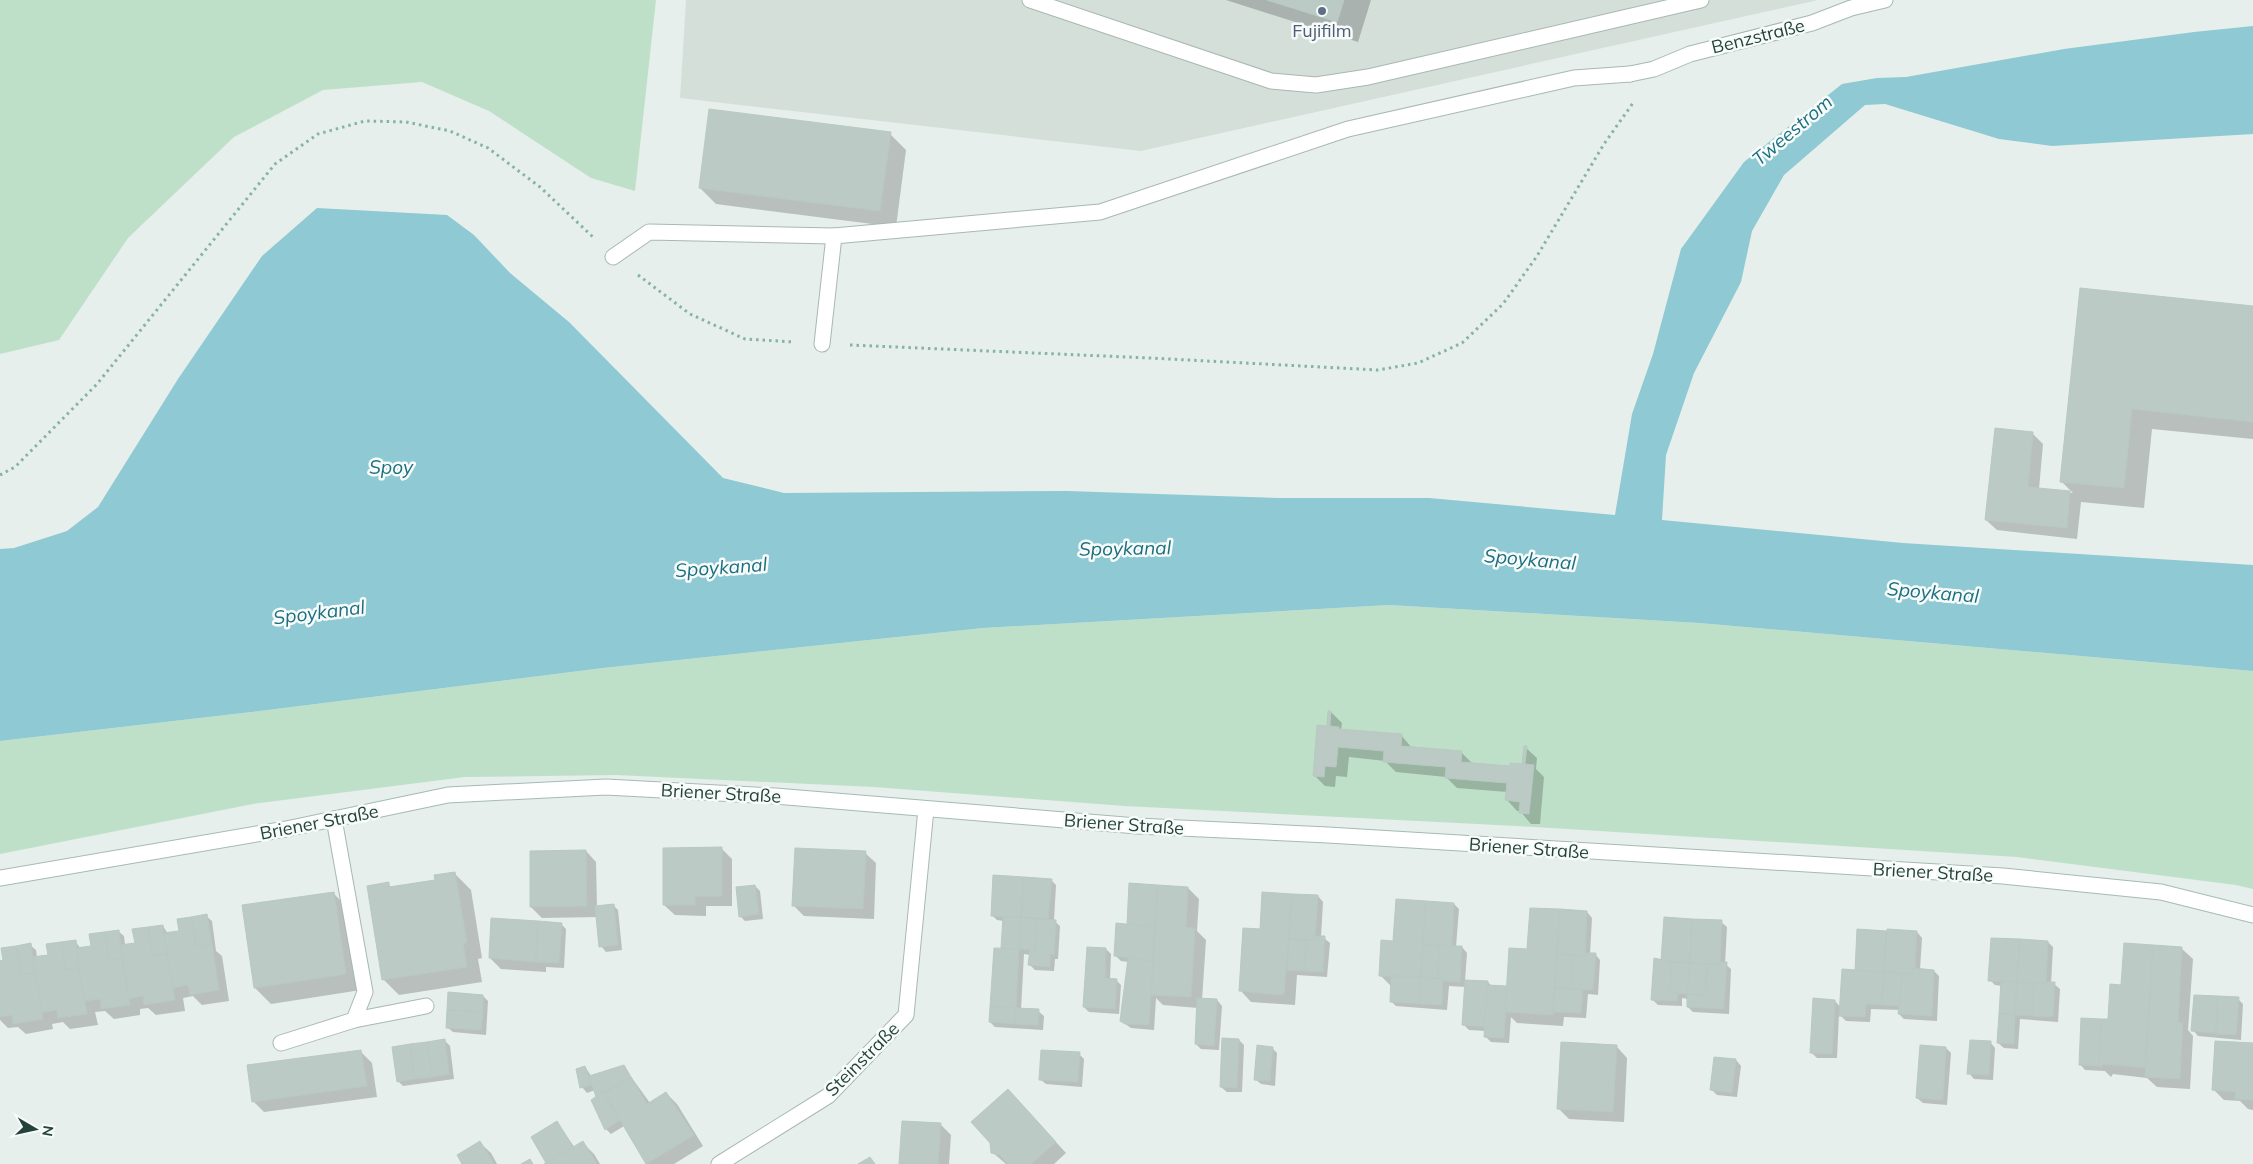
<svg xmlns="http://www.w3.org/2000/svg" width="2253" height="1164" font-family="Mulish,sans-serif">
	<rect width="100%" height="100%" fill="#e6efeb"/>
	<!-- built -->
	<polygon fill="#d4dfda" points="686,0 1818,0 1141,151 680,98"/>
	<!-- green -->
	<g fill="#bfe0c8">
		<polygon points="0,0 656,0 635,191 591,178 489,111 422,82 323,90 234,137 128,238 59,340 0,354"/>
		<polygon points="1389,605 1699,623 2253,671 2253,889 2236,885 2017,857 1535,827 1125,806 874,787 616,775 465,777 253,804 0,854 0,741 260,711 603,668 983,628"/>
	</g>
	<!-- water -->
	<polygon fill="#8ec9d4" points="2253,26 2253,134 2052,146 1999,139 1885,104 1865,105 1784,175 1752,231 1741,282 1694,373 1666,455 1662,520 1903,543 2253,565 2253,671 1699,623 1389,605 983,628 603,668 260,711 0,741 0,549 14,548 67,531 98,507 178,379 262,256 317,208 447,215 474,235 510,273 569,322 723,478 784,493 1067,491 1280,498 1429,498 1615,515 1632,414 1653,354 1681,249 1744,162 1842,84 1877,78 1906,77 2064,49 2194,32"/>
	<!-- shadow -->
	<g fill="#0003">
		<polygon points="1226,0 1371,0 1358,42"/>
		<polygon points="890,134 906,150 896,227 716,204 700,188"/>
		<polygon points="2081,289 2253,307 2253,439 2152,429 2144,508 2081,502 2077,539 1997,530 1986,520 2032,433 2043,444 2039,489 2073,493 2061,481"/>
		<polygon points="1331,712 1342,723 1341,730 1401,735 1412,748 1461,752 1472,763 1511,767 1523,766 1526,748 1537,758 1536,769 1544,777 1540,824 1531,824 1520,811 1517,811 1507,800 1507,792 1457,788 1446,777 1396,772 1385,761 1349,757 1347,777 1336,776 1335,787 1325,786 1314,775"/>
		<polygon points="721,848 732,859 732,906 706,906 706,916 675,915 664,905"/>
		<polygon points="586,851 596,862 597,907 613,905 618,910 622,950 606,952 601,946 598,917 542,918 531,907"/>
		<polygon points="865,853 876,863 874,919 804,916 793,905"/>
		<polygon points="455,874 471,890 482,958 478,959 482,982 399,995 383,979 388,884 392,888 436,881"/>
		<polygon points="1051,880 1056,885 1054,921 1060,926 1058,959 1055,959 1054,971 1035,970 1030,965 1030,955 1024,954 1021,1010 1038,1011 1044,1016 1043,1030 995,1027 990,1022 1002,950 1004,921 997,920 992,915"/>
		<polygon points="1130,884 1188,888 1199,899 1197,931 1206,940 1202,1000 1217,1000 1222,1006 1219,1050 1201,1049 1196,1044 1198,1008 1163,1005 1156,998 1154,1030 1131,1028 1121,1021 1129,962 1121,961 1116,956 1128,925"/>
		<polygon points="755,886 760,891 763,919 745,921 740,916"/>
		<polygon points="333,893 349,909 361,990 271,1004 255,988"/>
		<polygon points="1264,893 1318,896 1323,902 1321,937 1324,938 1330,943 1327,977 1297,975 1295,1005 1251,1002 1241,991 1261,930"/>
		<polygon points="1454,904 1459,909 1456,947 1462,947 1467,953 1465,981 1488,982 1492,987 1507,988 1528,950 1587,912 1592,918 1590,954 1595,954 1600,960 1598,995 1588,994 1586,1018 1564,1017 1563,1026 1517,1023 1511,1017 1509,1043 1491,1042 1486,1037 1486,1031 1469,1030 1464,1025 1466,987 1449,986 1447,1010 1396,1006 1391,1001 1392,987 1380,975 1394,942"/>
		<polygon points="206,916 212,921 216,951 222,956 229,1001 202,1005 193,996 183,998 185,1011 156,1015 148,1008 140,1009 140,1015 114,1019 105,1011 95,1012 98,1025 70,1029 63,1022 52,1024 53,1029 26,1034 18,1027 8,1028 0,1020 0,962 30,945 36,950 37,958 49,956 75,941 81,949 93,947 118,931 124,936 125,945 136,944 163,926 168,934 181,932"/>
		<polygon points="1721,922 1727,927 1725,964 1731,969 1729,1014 1693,1012 1688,1007 1688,999 1682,998 1682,1006 1658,1005 1652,999 1655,959 1662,959"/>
		<polygon points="561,924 566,929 564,968 546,967 546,972 501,969 490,958"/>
		<polygon points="1858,930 1917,932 1922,938 1920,970 1934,971 1939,976 1937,1021 1904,1019 1899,1014 1900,1010 1871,1009 1870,1022 1846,1021 1839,1014 1837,1058 1817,1058 1811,1052 1835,1001 1841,1008 1857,971"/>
		<polygon points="2048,942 2053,947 2051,984 2054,984 2060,989 2058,1022 2020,1019 2018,1049 2004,1048 1998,1043 2002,986 1995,985 1990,980"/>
		<polygon points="2125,945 2182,949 2193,959 2188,1030 2193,1036 2190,1089 2157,1087 2147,1078 2113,1074 2111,1077 2105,1071 2085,1070 2080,1064 2109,1021 2123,987"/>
		<polygon points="1106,949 1111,954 1110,979 1116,980 1121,985 1119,1014 1089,1012 1084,1007"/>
		<polygon points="483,996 488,1001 486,1035 453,1032 447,1027"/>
		<polygon points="2195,996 2238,999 2243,1004 2241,1040 2198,1036 2193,1030"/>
		<polygon points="444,1040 450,1046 454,1079 403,1086 398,1081"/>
		<polygon points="1239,1040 1244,1045 1242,1092 1227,1092 1221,1087"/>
		<polygon points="1990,1042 1995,1048 1993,1080 1974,1079 1969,1073"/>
		<polygon points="2253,1044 2253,1110 2248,1109 2240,1101 2224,1100 2213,1089"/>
		<polygon points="1617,1047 1627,1058 1624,1122 1569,1119 1558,1108"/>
		<polygon points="1272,1048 1277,1053 1275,1086 1261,1084 1255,1079"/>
		<polygon points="1946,1048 1951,1053 1947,1105 1923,1103 1917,1098"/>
		<polygon points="361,1052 372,1063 377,1097 264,1112 253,1101"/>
		<polygon points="1079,1054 1084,1059 1082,1087 1046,1084 1040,1079"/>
		<polygon points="1736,1060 1741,1066 1737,1097 1717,1095 1712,1090"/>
		<polygon points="585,1067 592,1077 624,1067 650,1103 666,1093 677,1104 703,1146 674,1164 647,1164 624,1126 611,1134 606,1129 592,1101 597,1098 595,1090 587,1093 582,1087"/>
		<polygon points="1008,1090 1066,1153 1054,1164 1006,1164 992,1152"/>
		<polygon points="557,1122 575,1148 583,1143 594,1154 600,1164 547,1164"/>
		<polygon points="940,1124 951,1135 949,1164 900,1164"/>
		<polygon points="480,1143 491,1153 497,1164 463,1164"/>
	</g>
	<!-- building -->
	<g fill="#bbcac4" stroke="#b8c9c2">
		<polygon points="1267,0 1344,0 1337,22"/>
		<polygon points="709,109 891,132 880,211 699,188"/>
		<polygon points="2080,288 2253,306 2253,422 2132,409 2124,488 2060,482"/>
		<polygon points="1995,428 2033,432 2028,487 2070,491 2067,528 1985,520"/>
		<polygon points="1328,711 1331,711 1330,726 1339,727 1339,729 1402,734 1401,746 1462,751 1461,762 1510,766 1510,763 1522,764 1524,746 1527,746 1525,764 1534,765 1529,814 1519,813 1520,802 1505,800 1507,783 1445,778 1446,767 1383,762 1384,751 1338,747 1336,767 1325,766 1324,777 1313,776 1317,725 1327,726"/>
		<polygon points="722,847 722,896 695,896 695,905 663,905 663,848"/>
		<polygon points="795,848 866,851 863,909 792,906"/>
		<polygon points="586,850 587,906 530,907 530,851"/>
		<polygon points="455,872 467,943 463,943 467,967 382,980 367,886 389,882 389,887 435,880 434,875"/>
		<polygon points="993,875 1024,877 1021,917 991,916"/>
		<polygon points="1024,877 1052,879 1048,919 1021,917"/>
		<polygon points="1129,883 1158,885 1155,927 1127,925"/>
		<polygon points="755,885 759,914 739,917 736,887"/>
		<polygon points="1158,885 1188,887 1186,927 1195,928 1191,997 1151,995"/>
		<polygon points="334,892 346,974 254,988 242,905"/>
		<polygon points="1262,892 1292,894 1284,995 1239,991 1243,928 1260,929"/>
		<polygon points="1292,894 1318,895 1315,940 1289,939"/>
		<polygon points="1396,899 1426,901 1421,977 1379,976 1381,940 1393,941"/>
		<polygon points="1426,901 1454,903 1452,947 1423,945"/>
		<polygon points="614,904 618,945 599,947 595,906"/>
		<polygon points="1530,908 1560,909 1553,1015 1505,1012 1509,948 1527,949"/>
		<polygon points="1560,909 1587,911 1585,956 1557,954"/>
		<polygon points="207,914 212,944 196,947 191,917"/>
		<polygon points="191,917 196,947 212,944 219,990 190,995 188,985 172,988 163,933 179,931 177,919"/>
		<polygon points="1003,917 1021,917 1019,949 1001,948"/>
		<polygon points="1021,917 1037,919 1035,950 1019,949"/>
		<polygon points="1664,917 1692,919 1690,963 1661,961"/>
		<polygon points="491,918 538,921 536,962 489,958"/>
		<polygon points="1037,919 1056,920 1054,955 1050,954 1050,967 1028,965 1030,950 1035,950"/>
		<polygon points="1692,919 1722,920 1720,965 1690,963"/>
		<polygon points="538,921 562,923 559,963 536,962"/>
		<polygon points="1116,923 1155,927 1153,961 1114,956"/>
		<polygon points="163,925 167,954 153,956 148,927"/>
		<polygon points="148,927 153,956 167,954 175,1000 144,1005 143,996 129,999 120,945 135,943 132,929"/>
		<polygon points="1857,929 1886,931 1884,972 1855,971"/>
		<polygon points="1887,929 1917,931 1915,968 1913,968 1912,974 1884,972"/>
		<polygon points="119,930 122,959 109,961 104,932"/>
		<polygon points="104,932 109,961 122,959 130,1005 101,1009 100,999 84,1001 76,948 91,946 89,934"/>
		<polygon points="1316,936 1325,936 1323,972 1304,971 1306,940 1315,940"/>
		<polygon points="1991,938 2020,939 2017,982 1988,981"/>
		<polygon points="1289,939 1306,940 1304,971 1287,970"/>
		<polygon points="2020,939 2048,941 2046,984 2017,982"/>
		<polygon points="76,940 79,968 65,970 61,942"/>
		<polygon points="61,942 65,970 79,968 87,1014 58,1018 57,1010 41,1013 32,957 48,955 46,944"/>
		<polygon points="31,943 35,973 21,975 16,946"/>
		<polygon points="2124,943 2153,945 2145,1068 2102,1064 2102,1067 2099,1066 2101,1019 2108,1019 2110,984 2121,985"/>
		<polygon points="1423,945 1439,946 1438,978 1421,977"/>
		<polygon points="2153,945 2182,947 2178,1023 2183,1023 2180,1079 2145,1077"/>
		<polygon points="16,946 21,975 35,973 43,1019 13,1024 12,1015 0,1017 0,961 3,960 1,948"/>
		<polygon points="1439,946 1462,946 1460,982 1444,981 1443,979 1438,978"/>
		<polygon points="1087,947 1106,948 1105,978 1117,979 1115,1009 1083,1007"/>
		<polygon points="994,948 1019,949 1016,1008 990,1007"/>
		<polygon points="1585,953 1596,953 1593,990 1571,989 1573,955 1585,956"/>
		<polygon points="1557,954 1573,955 1571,989 1555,988"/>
		<polygon points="1128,958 1153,961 1149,1025 1125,1024 1120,1021"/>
		<polygon points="1654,958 1672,962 1670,993 1678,994 1677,1001 1651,1000"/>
		<polygon points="1672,962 1690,963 1687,994 1670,993"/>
		<polygon points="1720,962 1727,962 1724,1009 1687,1007 1687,994 1705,995 1707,964 1720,965"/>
		<polygon points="1690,963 1707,964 1705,995 1687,994"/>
		<polygon points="1913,968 1934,970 1932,1016 1898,1014 1902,973 1912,974"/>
		<polygon points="1842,969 1884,972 1882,1005 1866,1004 1865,1017 1839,1016"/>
		<polygon points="1884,972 1902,973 1900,1006 1882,1005"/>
		<polygon points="1391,976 1421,977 1419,1004 1390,1002"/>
		<polygon points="1421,977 1443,979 1442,1005 1419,1004"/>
		<polygon points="1465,980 1488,981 1485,1027 1462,1025"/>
		<polygon points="2001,981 2017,982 2015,1015 1999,1014"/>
		<polygon points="2017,982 2034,983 2032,1016 2015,1015"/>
		<polygon points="2046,982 2055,982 2053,1017 2032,1016 2034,983 2046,984"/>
		<polygon points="1487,985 1507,986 1504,1038 1484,1037"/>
		<polygon points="1555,988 1583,990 1581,1013 1553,1012"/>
		<polygon points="448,992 483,995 483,1012 447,1010"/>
		<polygon points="2194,995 2218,996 2215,1033 2191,1031"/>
		<polygon points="2218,996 2239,997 2236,1035 2216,1034"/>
		<polygon points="1197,998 1217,999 1214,1046 1195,1044"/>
		<polygon points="1813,998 1835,1000 1832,1054 1810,1053"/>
		<polygon points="990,1007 1016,1008 1015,1024 989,1022"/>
		<polygon points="1016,1008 1039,1009 1038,1025 1015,1024"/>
		<polygon points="447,1010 483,1012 481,1030 446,1028"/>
		<polygon points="1999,1014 2015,1015 2014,1044 1997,1043"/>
		<polygon points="2081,1018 2101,1019 2099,1066 2079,1065"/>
		<polygon points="1222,1038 1239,1039 1237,1088 1220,1087"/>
		<polygon points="445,1039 449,1074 432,1077 427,1042"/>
		<polygon points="1970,1040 1991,1041 1989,1075 1967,1074"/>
		<polygon points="2215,1041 2253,1043 2253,1100 2235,1099 2236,1092 2212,1090"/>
		<polygon points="427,1042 432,1077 414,1079 410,1044"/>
		<polygon points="1561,1042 1617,1045 1613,1112 1557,1109"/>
		<polygon points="410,1044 414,1079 397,1082 392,1047"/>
		<polygon points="1257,1045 1273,1047 1270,1081 1254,1080"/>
		<polygon points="1920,1045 1946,1047 1943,1100 1916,1098"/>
		<polygon points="361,1050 367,1086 252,1102 247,1065"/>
		<polygon points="1041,1050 1080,1052 1078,1082 1039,1080"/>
		<polygon points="1714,1057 1736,1059 1732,1093 1710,1090"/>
		<polygon points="624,1065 631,1077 596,1097 589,1076"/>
		<polygon points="585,1066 592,1085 580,1088 576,1069"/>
		<polygon points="631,1077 647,1104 666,1092 694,1135 646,1164 604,1093"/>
		<polygon points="1008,1089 1056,1142 1031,1164 1008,1164 1000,1155 991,1153 990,1143 971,1122"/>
		<polygon points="603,1092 620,1120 605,1130 591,1100"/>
		<polygon points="557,1121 573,1147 546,1163 531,1137"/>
		<polygon points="902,1121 941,1123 938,1164 899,1164"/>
		<polygon points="480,1141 494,1164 462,1164 457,1155"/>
		<polygon points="583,1141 597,1164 544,1164 573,1147"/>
		<polygon points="870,1157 875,1164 858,1164"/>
		<polygon points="530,1159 533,1164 521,1164"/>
	</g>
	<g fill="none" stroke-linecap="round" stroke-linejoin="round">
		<defs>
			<g id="lane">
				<polyline points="1030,0 1271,81 1316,85 1368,77 1701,0"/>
				<polyline points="613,257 649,232 834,236"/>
				<polyline points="822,344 834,236 1100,212 1348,129 1574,78 1630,74"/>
				<polyline points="354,1020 426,1006"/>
				<polyline points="281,1043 354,1020 365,992 334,819"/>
			</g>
			<g id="street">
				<polyline points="1630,74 1654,69 1690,54 1812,23 1851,8 1885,0"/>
				<polyline points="719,1164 828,1096 906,1015 926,809"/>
			</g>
			<polyline id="secondary" points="0,878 286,829 448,795 606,787 775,796 1137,826 1328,835 2003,876 2161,892 2253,915"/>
		</defs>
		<!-- lane casing -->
		<use href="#lane" stroke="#a8b8b2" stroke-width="17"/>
		<!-- street casing -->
		<use href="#street" stroke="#a8b8b2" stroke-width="17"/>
		<!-- secondary casing -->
		<use href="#secondary" stroke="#a4bbb3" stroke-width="17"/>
		<!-- path -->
		<g stroke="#86b3a5" stroke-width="3" stroke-dasharray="2.5 4" stroke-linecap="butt">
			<polyline points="638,275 690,314 745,339 794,342"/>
			<polyline points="850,345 1150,358 1378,370 1418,363 1462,343 1503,304 1537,256 1604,144 1633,103"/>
			<polyline points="0,475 15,467 97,384 275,164 318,134 365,121 406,122 450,131 488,148 540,187 593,237"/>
		</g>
		<!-- lane -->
		<use href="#lane" stroke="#fff" stroke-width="15"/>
		<!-- street -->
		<use href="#street" stroke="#fff" stroke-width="15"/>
		<!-- secondary -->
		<use href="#secondary" stroke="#fff" stroke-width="15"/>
	</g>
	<!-- markers -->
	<circle fill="#5c6f8a" stroke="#f7fbf9" stroke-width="2" cx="1322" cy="11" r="5"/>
	<g text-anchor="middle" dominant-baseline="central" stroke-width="5" stroke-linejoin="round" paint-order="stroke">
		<!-- service labels -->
		<g font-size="18" fill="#4e5e75" stroke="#f7fbf9">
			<text x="1322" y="30">Fujifilm</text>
		</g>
		<!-- street labels -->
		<g font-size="18" fill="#24423a" stroke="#f7fbf9">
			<text transform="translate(1758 36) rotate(-14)">Benzstraße</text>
			<text transform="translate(721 793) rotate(3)">Briener Straße</text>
			<text transform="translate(319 822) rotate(-11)">Briener Straße</text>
			<text transform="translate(1124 824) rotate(4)">Briener Straße</text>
			<text transform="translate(1529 848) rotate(4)">Briener Straße</text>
			<text transform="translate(1933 872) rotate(3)">Briener Straße</text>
			<text transform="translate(862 1059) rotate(-45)">Steinstraße</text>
		</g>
		<!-- water labels -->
		<g font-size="19" font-style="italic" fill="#1c6f80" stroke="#f7fbf9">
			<text transform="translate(1792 130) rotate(-40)">Tweestrom</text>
			<text x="391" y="467">Spoy</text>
			<text transform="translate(1125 548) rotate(-1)">Spoykanal</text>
			<text transform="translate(1530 559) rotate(5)">Spoykanal</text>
			<text transform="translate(721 567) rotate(-4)">Spoykanal</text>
			<text transform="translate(1933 592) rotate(5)">Spoykanal</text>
			<text transform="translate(319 612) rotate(-7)">Spoykanal</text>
		</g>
	</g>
	<!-- north arrow -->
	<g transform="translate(35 1129) rotate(99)" stroke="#f7fbf9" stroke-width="4" paint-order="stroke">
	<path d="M0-4L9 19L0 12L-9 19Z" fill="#24423a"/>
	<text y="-8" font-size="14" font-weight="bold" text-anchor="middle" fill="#24423a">N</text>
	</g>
</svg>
